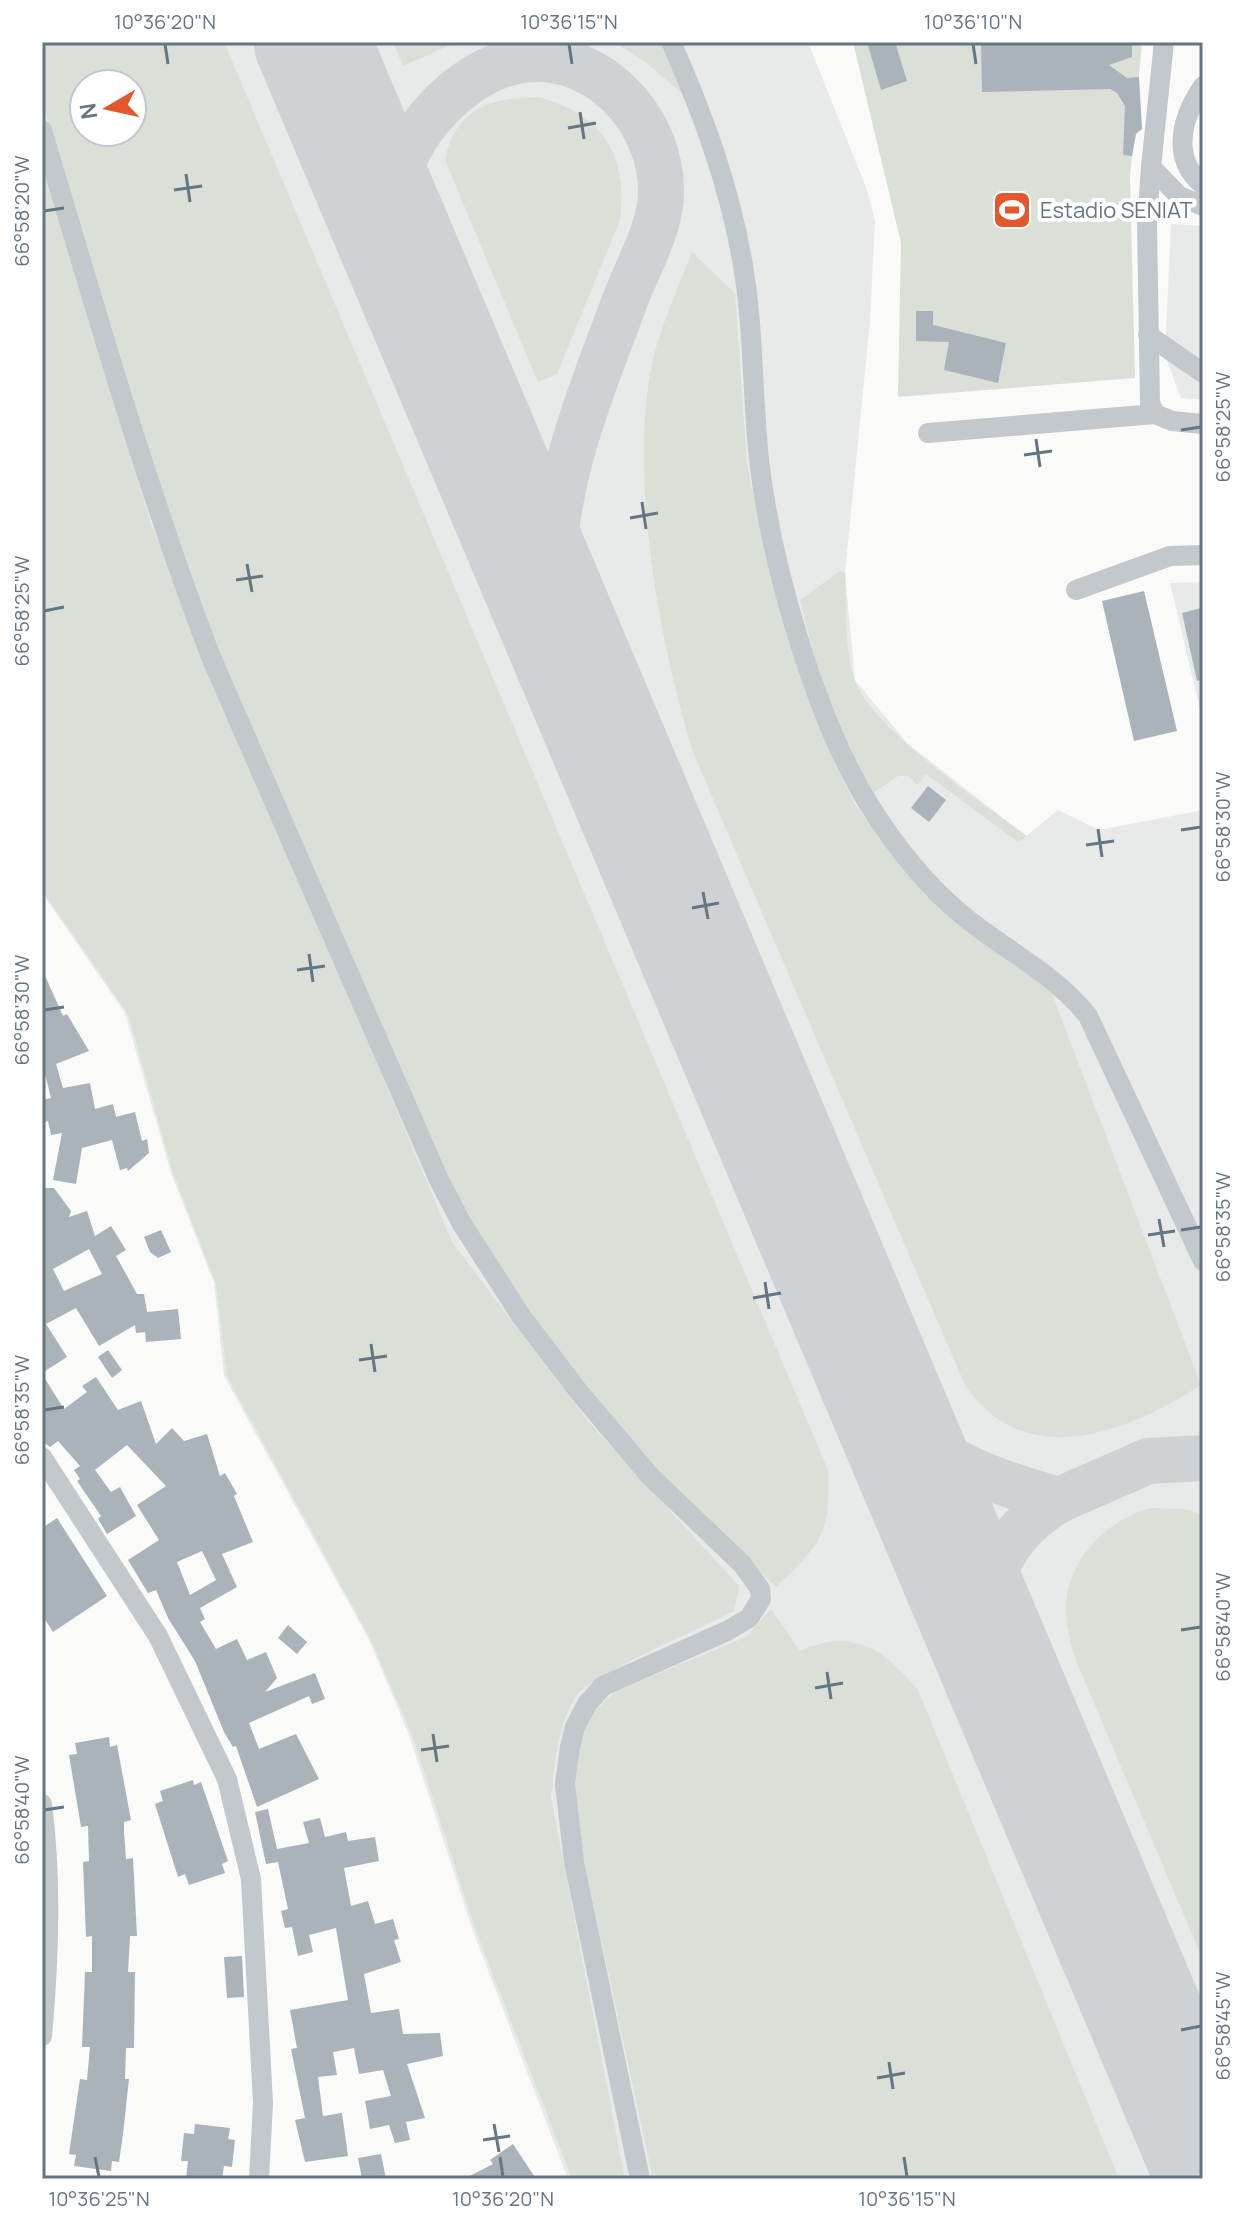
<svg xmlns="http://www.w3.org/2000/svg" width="1245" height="2221" font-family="Manrope,sans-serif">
	<rect width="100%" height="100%" fill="#fafaf8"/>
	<!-- built -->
	<g fill="#e8e9e9" fill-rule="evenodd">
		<path d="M42,42H808L867,190L875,220L870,321L845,573L855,680L907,743L1026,836L1058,810L1099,830L1203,810V2179H568L473,1931L409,1735L369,1640L224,1376L214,1283L171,1173L125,1013L42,893V438L46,434L42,423ZM84,84H132V132H84Z"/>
		<polygon points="1171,224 1203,226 1203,400 1181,398 1165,355"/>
		<polygon points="1203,582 1203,722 1170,583"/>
	</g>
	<!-- green -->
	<g fill="#dadfd7" fill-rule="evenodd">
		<path d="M42,42H224L828,1470C831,1533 821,1544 776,1587L655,1468L525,1310L469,1224L219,651L160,485L43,105ZM84,84H132V132H84Z"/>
		<polygon points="393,42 457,42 403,66"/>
		<polygon points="614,42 659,42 687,98 648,64"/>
		<polygon points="853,42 1142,42 1130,177 1135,378 898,397 901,243"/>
		<path d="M539,97C603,115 628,155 620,220L557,374L538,382L445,160C455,108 490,98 539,97Z"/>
		<path d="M42,153L151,524L452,1242L587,1420L739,1586L734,1611C706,1626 588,1676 576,1696C557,1727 555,1763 551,1798L625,2179H572L476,1931L412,1735L371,1640L227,1376L216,1284L173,1173L128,1014L42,890V438L46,434L42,423Z"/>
		<path d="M692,252L735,294L747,464L759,524L801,675L836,767L855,804L898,861L1049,986L1201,1385C1128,1432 1025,1474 965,1385L693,752C659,641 627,470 654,355C663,320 679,286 692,252Z"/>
		<path d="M840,571L845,573C847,606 844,646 854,678C870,728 984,804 1027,836L1018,842L926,774L917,785L909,776H898L870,795C840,731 815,669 800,600Z"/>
		<path d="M1152,1508L1184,1509L1203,1515V1960L1075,1658C1070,1641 1065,1621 1066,1603C1070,1557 1109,1518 1152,1508Z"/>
		<path d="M771,1609L800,1651C853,1627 885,1650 918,1690L1119,2179H653L581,1847L575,1790L580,1741L594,1712L616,1691L746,1637Z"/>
	</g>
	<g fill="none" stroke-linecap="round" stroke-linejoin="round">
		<!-- taxiway -->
		<g stroke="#ced2d4" stroke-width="46">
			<path d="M395,238C394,227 392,214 393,202C397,143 451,81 505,64C591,37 671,123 660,206C655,238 635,273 624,303C592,390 547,494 555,589C557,608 563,629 568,648"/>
			<path d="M889,1408C930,1461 997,1483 1059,1500C1004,1532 978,1584 990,1647"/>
			<polyline points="1059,1500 1148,1461 1203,1458"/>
		</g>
		<!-- runway -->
		<polyline stroke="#ced2d4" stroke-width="116" points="312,42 1203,2152"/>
	</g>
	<!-- building -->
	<g fill="#aab3b9" fill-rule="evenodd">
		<polygon points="867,42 895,42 907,81 881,90"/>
		<polygon points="981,42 1132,42 1132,57 1109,65 1127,78 1139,77 1142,129 1136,134 1132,156 1123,155 1125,106 1117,93 1110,89 982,92"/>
		<polygon points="916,311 933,311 933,325 1006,343 998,383 944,370 949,342 916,341"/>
		<polygon points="1144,591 1177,731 1134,741 1102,601"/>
		<polygon points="1201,608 1203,680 1197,681 1182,613"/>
		<polygon points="928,786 946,800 929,822 911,808"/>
		<polygon points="42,969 63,1016 67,1014 89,1051 56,1064 63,1088 90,1083 95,1109 113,1104 116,1117 135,1112 142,1141 147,1139 149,1153 128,1171 127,1168 120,1170 112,1140 82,1148 76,1184 53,1180 62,1133 51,1135 48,1121 42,1123 42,1100 51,1098 42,1062"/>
		<path d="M42,1188H54L71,1211L69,1217L87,1211L95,1236L111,1226L126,1250L116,1256L137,1294H144L147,1312L178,1309L181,1339L146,1342L145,1332L136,1333L135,1325L99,1346L76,1308L46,1324L67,1357L42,1373ZM89,1249L102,1274L64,1291L53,1269Z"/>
		<polygon points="161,1230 171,1252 158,1258 150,1252 144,1237"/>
		<polygon points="108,1350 122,1370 112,1378 98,1357"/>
		<path d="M42,1374L64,1409L87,1392L82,1386L96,1377L118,1410L141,1401L156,1444L172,1428L184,1441L207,1434L220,1476L225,1473L237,1494L234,1496L253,1542L222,1554L237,1587L200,1608L205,1619L200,1622L216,1649L237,1639L247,1660L266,1652L277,1678L265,1692L315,1673L325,1699L312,1704L309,1696L249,1723L259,1749L296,1734L319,1779L257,1807L236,1746L233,1747L224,1732L195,1661L168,1618L156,1590L148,1593L128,1560L159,1540L137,1505L166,1486L127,1445L95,1470L111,1492L120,1487L136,1516L107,1534L98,1519L101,1516L77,1481L80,1479L74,1470L80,1466L58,1441L50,1447L42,1441ZM202,1551L216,1580L190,1595L177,1562Z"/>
		<polygon points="57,1518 107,1596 53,1632 42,1615 42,1528"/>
		<polygon points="288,1625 307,1642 297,1654 278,1638"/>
		<polygon points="109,1737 110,1747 117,1745 131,1820 124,1822 124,1832 126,1859 133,1858 137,1936 130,1936 128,1972 135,1972 134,2048 126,2048 125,2079 129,2079 123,2134 119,2162 112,2161 111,2171 74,2166 76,2155 69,2154 80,2079 87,2080 90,2047 82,2047 85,1972 92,1972 92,1936 86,1937 83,1862 89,1861 88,1826 81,1827 69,1755 77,1754 75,1743"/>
		<polygon points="193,1780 194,1785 201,1782 228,1861 222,1864 225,1873 189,1885 185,1874 178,1877 155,1804 163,1801 160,1791"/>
		<polygon points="268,1809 277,1849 309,1843 303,1822 320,1818 325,1837 346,1832 348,1841 375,1837 379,1861 344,1868 351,1906 368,1901 375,1924 393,1919 399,1939 394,1940 401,1962 364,1974 371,2013 399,2009 403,2034 440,2033 443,2056 407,2064 425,2118 406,2122 410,2140 395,2143 389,2125 370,2129 365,2101 391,2096 383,2070 359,2074 354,2048 333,2052 337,2075 318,2077 323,2116 342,2113 348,2156 305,2162 295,2120 305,2118 291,2049 297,2048 290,2010 348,2000 336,1928 309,1935 313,1952 298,1956 292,1927 285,1928 281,1911 288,1909 278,1862 266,1864 255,1812"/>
		<polygon points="242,1956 244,1997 227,1998 224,1957"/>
		<polygon points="195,2124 230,2128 228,2139 235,2140 232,2167 224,2166 222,2179 186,2179 188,2161 181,2161 184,2133 194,2134"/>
		<polygon points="513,2144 536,2179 464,2179 493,2164 490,2160"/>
		<polygon points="381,2154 386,2179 362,2179 358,2158"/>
	</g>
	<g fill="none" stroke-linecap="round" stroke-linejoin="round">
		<!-- minor -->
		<g stroke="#c3c8cc" stroke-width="20">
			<path d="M671,42C703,114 730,187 743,266C754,329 752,395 759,459C770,560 815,717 868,803C893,843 925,884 961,914C1004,950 1053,972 1088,1016L1203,1261"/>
			<polyline points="1164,42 1151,167 1179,196 1203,206"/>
			<path d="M1203,86C1182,117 1170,158 1203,185"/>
			<path d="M42,130C95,307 145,484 211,657L439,1180L462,1224L521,1316L579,1392L650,1476L742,1564L760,1589L761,1599L749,1618L727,1631L603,1686L587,1704L575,1727L570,1747L565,1784L574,1862L640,2179"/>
			<polyline points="1151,167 1147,223 1150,403 1155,414 1172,421 1203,424"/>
			<polyline points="1148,335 1203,373"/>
			<polyline points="928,433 1155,414"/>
			<polyline points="1076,590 1170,556 1203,555"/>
			<polyline points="42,1457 158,1636 227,1779 251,1879 263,2103 259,2179"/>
			<path d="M42,1804C52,1880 49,1960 42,2036"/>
		</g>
	</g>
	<!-- ticks -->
	<path fill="none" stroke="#657683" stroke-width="3" d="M165,44L168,64M569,44L572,64M973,44L976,64M580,112L584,139M568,128L596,123M186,174L190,202M174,190L202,186M44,211L64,208M1181,430L1201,427M1036,439L1040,467M1024,455L1052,451M642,502L646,529M630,518L658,513M247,564L252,592M236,580L263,576M44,611L64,607M1098,829L1102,857M1181,830L1201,827M1086,845L1114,841M703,892L708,919M692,908L719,903M309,954L313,982M297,970L325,966M44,1010L64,1007M1159,1219L1164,1247M1181,1230L1201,1227M1148,1235L1175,1231M765,1282L769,1309M753,1298L781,1293M371,1344L375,1372M359,1360L387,1356M44,1410L64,1407M1181,1630L1201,1627M827,1672L831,1699M815,1688L843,1683M433,1734L437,1762M421,1750L449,1746M44,1810L64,1807M1181,2030L1201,2026M889,2062L893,2089M877,2078L905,2073M494,2124L499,2152M483,2140L510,2136M95,2157L99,2177M500,2157L503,2177M904,2157L907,2177"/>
	<!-- icons -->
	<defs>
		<symbol id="stadium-square" viewBox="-11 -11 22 22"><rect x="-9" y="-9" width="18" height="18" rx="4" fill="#e4572e" stroke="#fff"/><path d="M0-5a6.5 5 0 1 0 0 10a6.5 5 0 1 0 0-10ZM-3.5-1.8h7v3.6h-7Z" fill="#fff"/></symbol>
	</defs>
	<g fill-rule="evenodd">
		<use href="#stadium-square" x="990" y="188" width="44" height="44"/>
	</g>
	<g text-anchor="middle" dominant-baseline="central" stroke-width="8" stroke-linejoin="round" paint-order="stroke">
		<!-- poi labels -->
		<g font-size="22" fill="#657683" stroke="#fff" text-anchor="start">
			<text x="1040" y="210">Estadio SENIAT</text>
		</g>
	</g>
	<!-- border -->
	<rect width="1245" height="2221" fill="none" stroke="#ffffff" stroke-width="88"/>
	<!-- north arrow -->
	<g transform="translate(108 108) rotate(261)"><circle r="38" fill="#ffffff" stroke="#c1c8cd" stroke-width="2"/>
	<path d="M0-6L14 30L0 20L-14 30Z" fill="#e4572e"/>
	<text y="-12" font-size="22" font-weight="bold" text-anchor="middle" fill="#657683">N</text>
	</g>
	<rect x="44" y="44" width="1157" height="2133" fill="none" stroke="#657683" stroke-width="3"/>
	<g font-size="20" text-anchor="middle" fill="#657683">
		<text x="165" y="29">10°36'20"N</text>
		<text x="569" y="29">10°36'15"N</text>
		<text x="973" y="29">10°36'10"N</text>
		<text transform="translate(22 211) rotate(-90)" y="7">66°58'20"W</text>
		<text transform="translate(1223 427) rotate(-90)" y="7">66°58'25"W</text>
		<text transform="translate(22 611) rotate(-90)" y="7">66°58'25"W</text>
		<text transform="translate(1223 827) rotate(-90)" y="7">66°58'30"W</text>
		<text transform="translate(22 1010) rotate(-90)" y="7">66°58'30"W</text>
		<text transform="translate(1223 1227) rotate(-90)" y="7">66°58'35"W</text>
		<text transform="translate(22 1410) rotate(-90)" y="7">66°58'35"W</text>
		<text transform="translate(1223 1627) rotate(-90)" y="7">66°58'40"W</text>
		<text transform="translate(22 1810) rotate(-90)" y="7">66°58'40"W</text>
		<text transform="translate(1223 2026) rotate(-90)" y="7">66°58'45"W</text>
		<text x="99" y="2206">10°36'25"N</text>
		<text x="503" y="2206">10°36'20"N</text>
		<text x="907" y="2206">10°36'15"N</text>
	</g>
</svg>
